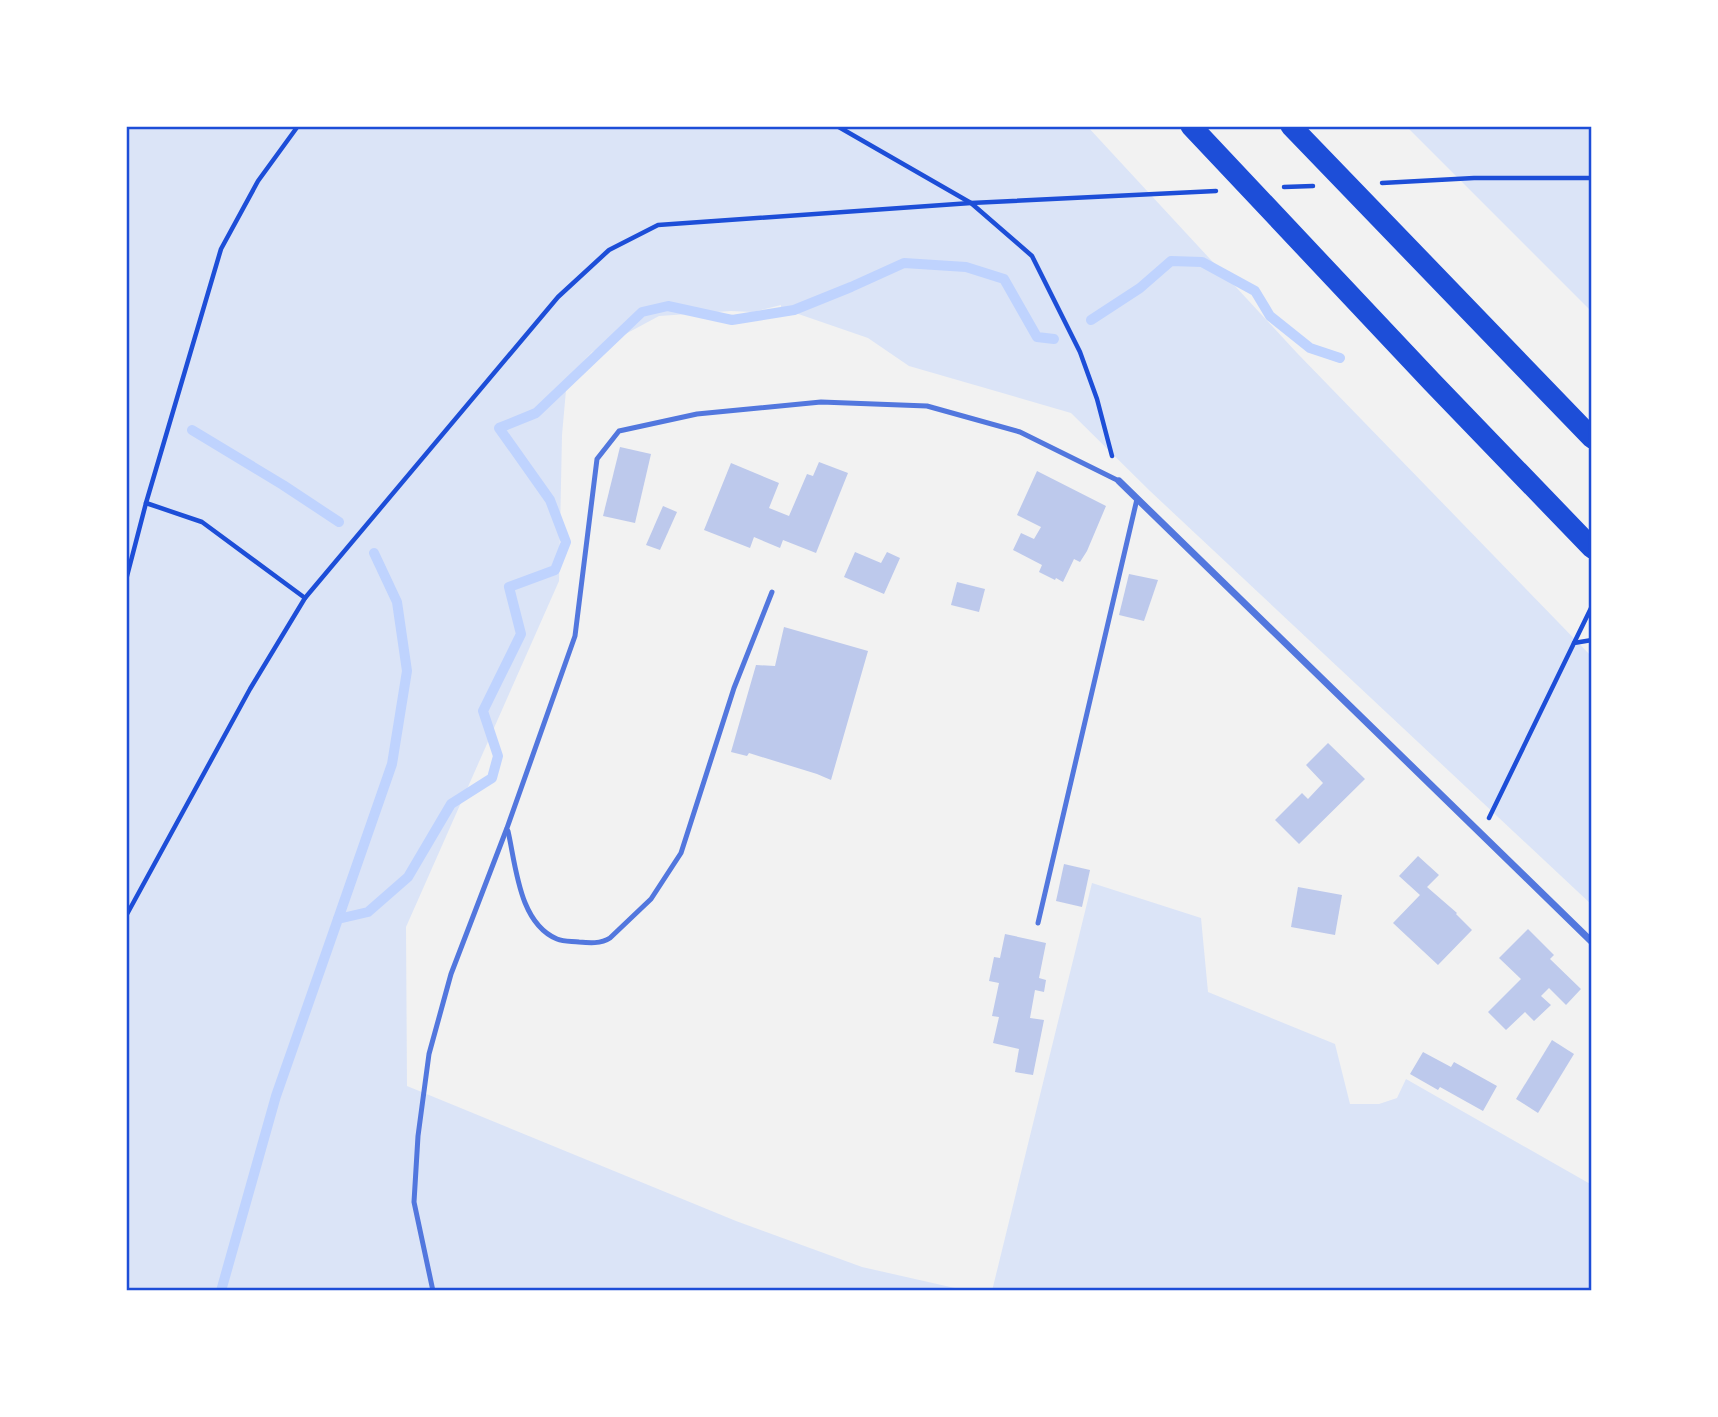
<svg xmlns="http://www.w3.org/2000/svg" width="1718" height="1417" font-family="'Archivo Narrow',sans-serif">
	<rect width="100%" height="100%" fill="#f2f2f2"/>
	<!-- green -->
	<g fill="#dbe4f7">
		<polygon points="126,126 1087,126 1297,353 1592,657 1592,905 1150,491 1071,413 909,366 868,338 781,308 781,305 753,312 731,311 659,316 592,352 567,379 562,435 559,581 406,927 407,1086 736,1221 862,1267 968,1291 126,1291"/>
		<polygon points="1406,126 1592,126 1592,312"/>
		<polygon points="1092,883 1201,918 1208,992 1335,1044 1350,1104 1379,1104 1397,1098 1406,1079 1592,1185 1592,1291 992,1291"/>
	</g>
	<g fill="none" stroke-linecap="round" stroke-linejoin="round">
		<!-- stream -->
		<g stroke="#bfd3fe" stroke-width="10">
			<polyline points="1091,320 1140,288 1171,261 1202,262 1255,291 1270,316 1310,348 1340,358"/>
			<polyline points="192,430 283,485 339,522"/>
			<polyline points="338,919 392,764 407,671 397,602 374,553"/>
			<polyline points="221,1291 276,1096 338,919 368,912 408,877 451,804 492,778 498,756 483,711 521,634 509,587 555,570 566,542 550,500 499,428 536,413 642,312 668,306 732,320 794,310 851,287 904,263 966,267 1004,279 1037,337 1054,339"/>
		</g>
	</g>
	<!-- building -->
	<g fill="#bdc9ec">
		<polygon points="620,447 651,454 635,523 603,516"/>
		<polygon points="819,462 848,473 816,553 783,540 780,548 754,537 750,548 704,530 731,463 779,483 769,508 789,516 807,474 813,476"/>
		<polygon points="1037,471 1106,506 1087,551 1080,562 1074,559 1063,582 1056,578 1055,580 1039,572 1042,565 1013,550 1021,533 1034,539 1041,527 1017,515"/>
		<polygon points="663,506 677,512 660,550 646,545"/>
		<polygon points="855,552 881,563 887,552 900,558 884,594 844,577"/>
		<polygon points="1129,574 1158,580 1144,621 1119,615"/>
		<polygon points="957,582 985,589 979,612 951,605"/>
		<polygon points="784,627 868,651 831,780 817,774 749,753 747,756 731,752 756,665 775,666"/>
		<polygon points="1328,743 1365,779 1299,844 1275,820 1302,793 1308,799 1323,783 1306,765"/>
		<polygon points="1418,856 1439,875 1427,887 1457,913 1456,914 1472,930 1438,965 1393,923 1420,895 1399,876"/>
		<polygon points="1064,864 1090,870 1082,907 1056,901"/>
		<polygon points="1298,887 1342,895 1335,935 1291,927"/>
		<polygon points="1528,929 1554,955 1550,959 1581,989 1566,1005 1549,988 1541,996 1551,1005 1534,1021 1525,1012 1506,1030 1488,1012 1521,979 1499,958"/>
		<polygon points="1005,934 1046,943 1039,978 1046,980 1044,992 1035,990 1030,1018 1044,1020 1033,1075 1015,1072 1019,1049 993,1043 999,1017 992,1016 999,983 989,981 994,957 1000,958"/>
		<polygon points="1552,1040 1574,1054 1538,1113 1516,1099"/>
		<polygon points="1423,1052 1451,1067 1454,1062 1497,1086 1483,1111 1440,1087 1438,1090 1410,1074"/>
	</g>
	<g fill="none" stroke-linecap="round" stroke-linejoin="round">
		<!-- path -->
		<g stroke="#1d4ed8" stroke-width="4.5">
			<polyline points="837,126 971,203 1032,256 1080,352 1097,399 1112,456"/>
			<polyline points="1382,183 1474,178 1592,178"/>
			<polyline points="1284,187 1313,186"/>
			<polyline points="146,503 202,522 305,598"/>
			<polyline points="126,580 146,503 221,249 258,181 298,126"/>
			<polyline points="1574,643 1592,606"/>
			<polyline points="1489,818 1574,643 1592,640"/>
			<polyline points="126,916 250,689 305,598 558,297 609,250 658,225 971,203 1216,191"/>
		</g>
		<!-- service -->
		<g stroke="#5277de" stroke-width="5">
			<path d="M508,831C516,866 519,923 557,939C564,942 572,941 579,942C589,943 601,944 610,938L651,899L681,853L734,688L772,592"/>
			<polyline points="1038,923 1137,499"/>
			<polyline points="433,1291 414,1202 418,1136 429,1054 451,974 507,828 575,636 597,459 619,431 697,414 821,402 927,406 1020,432 1119,481"/>
		</g>
		<!-- minor -->
		<polyline stroke="#5277de" stroke-width="7" points="1119,481 1592,942"/>
		<!-- motorway -->
		<g stroke="#1d4ed8" stroke-width="21">
			<polyline points="1191,126 1432,382 1592,548"/>
			<polyline points="1291,126 1592,438"/>
		</g>
	</g>
	<!-- border -->
	<rect width="1718" height="1417" fill="none" stroke="#ffffff" stroke-width="256"/>
	<rect x="128" y="128" width="1462" height="1161" fill="none" stroke="#1d4ed8" stroke-width="2.5"/>
</svg>
